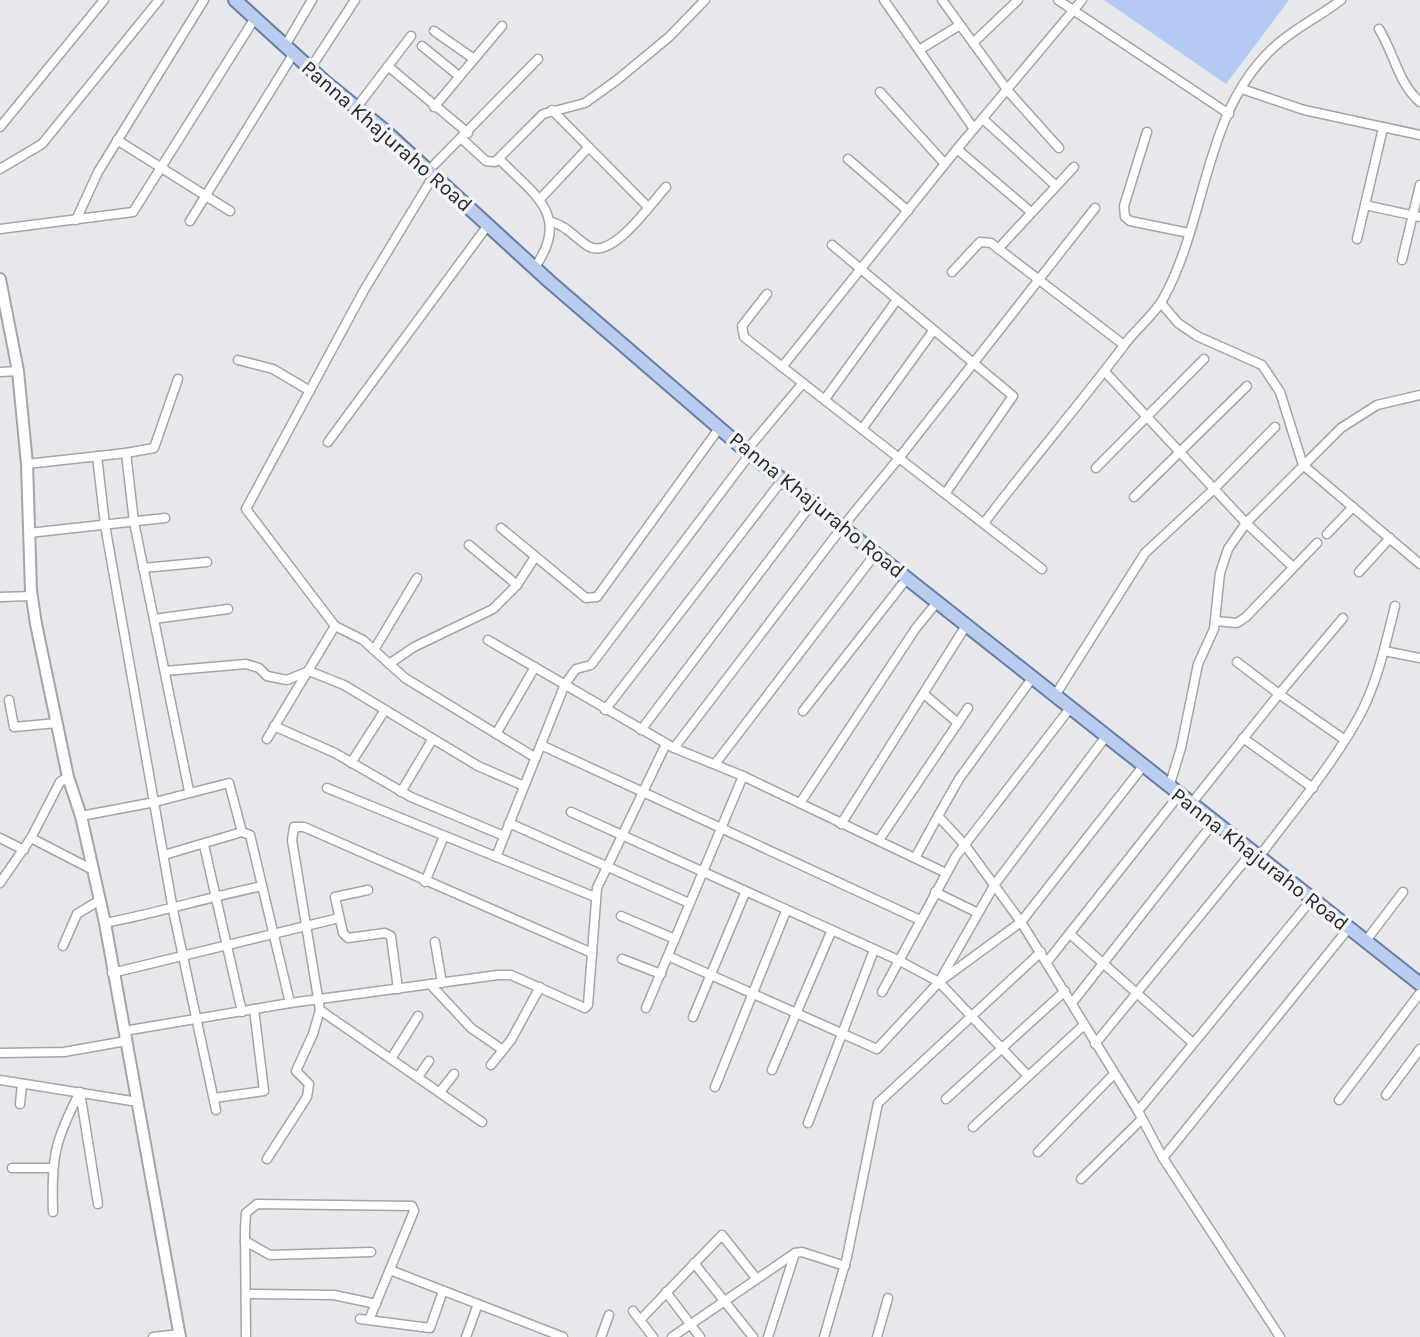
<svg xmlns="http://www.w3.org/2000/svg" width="1420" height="1337" font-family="Karla,sans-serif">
	<rect width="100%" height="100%" fill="#e6e8eb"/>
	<!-- green -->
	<polygon fill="#b4caf3" points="1104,0 1289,0 1226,84"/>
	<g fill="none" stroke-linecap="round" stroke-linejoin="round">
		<defs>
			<g id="street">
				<polyline points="884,0 974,129"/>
				<polyline points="942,0 1008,91 1059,148"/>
				<polyline points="1058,0 1229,114"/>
				<path d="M1379,29C1394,53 1398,83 1420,102"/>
				<polyline points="434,31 474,59"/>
				<polyline points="973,43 1018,0"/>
				<polyline points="285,46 312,0"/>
				<polyline points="422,46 459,76"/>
				<polyline points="919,50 960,25"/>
				<polyline points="389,67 468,133"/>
				<polyline points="310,69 355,0"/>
				<polyline points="1242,89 1304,110 1420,135"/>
				<polyline points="880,92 945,164"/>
				<polyline points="357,107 411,36"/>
				<polyline points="434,107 502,26"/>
				<polyline points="552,110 648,207"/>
				<polyline points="983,119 1055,185"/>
				<polyline points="0,127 104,0"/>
				<polyline points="1147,132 1124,206 1125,217 1130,221 1189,233"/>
				<polyline points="462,139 486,161 495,162 543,114 585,103 617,80 669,37 705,0"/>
				<polyline points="117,140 230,211"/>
				<polyline points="957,149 1031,212"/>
				<path d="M499,159C535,195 571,216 535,267"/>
				<polyline points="848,159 908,211"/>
				<polyline points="0,169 42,144 159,0"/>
				<polyline points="429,170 538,59"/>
				<polyline points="540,199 588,148"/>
				<polyline points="1365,205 1420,217"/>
				<polyline points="76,220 98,172 204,0"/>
				<polyline points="190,221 294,53"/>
				<path d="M552,222C567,226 575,238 588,246C612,261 651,203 666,187"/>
				<polyline points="0,229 133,212 255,18"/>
				<polyline points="1357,239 1383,128"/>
				<polyline points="832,245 1013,396 945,494"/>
				<polyline points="998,249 1074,167"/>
				<polyline points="1402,260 1420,185"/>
				<polyline points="952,272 980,242 991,243 1124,345"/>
				<polyline points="767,294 742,326 744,337 899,458 1095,208"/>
				<polyline points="1161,303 1178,323 1197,336 1262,365 1280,392 1303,465 1420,564"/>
				<polyline points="238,360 273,369 310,391"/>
				<polyline points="782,367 957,149 1082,0"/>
				<polyline points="0,372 18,371"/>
				<polyline points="1106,373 1246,523 1293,567"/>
				<polyline points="825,399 896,301"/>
				<polyline points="862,429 933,331"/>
				<polyline points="328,442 488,225"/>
				<polyline points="746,451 803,383"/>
				<polyline points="126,453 154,448 178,379"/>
				<polyline points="97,456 105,525 173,910 216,1110"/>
				<polyline points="27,464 126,453 134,522 189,791"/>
				<polyline points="1096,468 1204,359"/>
				<polyline points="1134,497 1247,386"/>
				<path d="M984,523C1030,462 1080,404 1125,344C1136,329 1154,315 1163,299C1207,221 1203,114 1272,49C1293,29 1319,17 1341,0"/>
				<polyline points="501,528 586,598 597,597 720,427"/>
				<polyline points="29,533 165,518"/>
				<polyline points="1327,534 1353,507"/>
				<polyline points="469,545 517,585"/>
				<polyline points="143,568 207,562"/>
				<polyline points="1359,572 1390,538"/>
				<polyline points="0,597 32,596"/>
				<polyline points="1343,618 1279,694 1345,740"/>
				<polyline points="154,619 228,609"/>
				<polyline points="1215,621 1237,623 1246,617 1317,543"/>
				<polyline points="335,626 363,640 405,678 536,758"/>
				<polyline points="488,640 674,748 743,776 946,873"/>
				<polyline points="374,650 417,578"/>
				<polyline points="1384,651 1420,658"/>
				<polyline points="389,664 414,647 493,609 517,585 535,557"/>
				<polyline points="165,671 246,664 259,668 267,676 287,680 309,671 344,685 478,766 524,786"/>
				<polyline points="1033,677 959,779 938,816 965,845 1021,922 1138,1111 1163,1158 1280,1337"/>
				<polyline points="1056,694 1145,553 1214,489 1275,427"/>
				<polyline points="925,695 958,723"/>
				<polyline points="9,700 14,727 57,723"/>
				<polyline points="605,710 783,479"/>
				<polyline points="803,711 908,577"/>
				<polyline points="274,726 335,753 411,797 504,836"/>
				<polyline points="641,730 813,502"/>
				<polyline points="496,734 535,667"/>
				<polyline points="1243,738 1313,788"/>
				<polyline points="267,739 335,626 246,509 363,292 434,175"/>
				<polyline points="541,745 920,920"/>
				<polyline points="674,748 843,526 899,458 1042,569"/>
				<polyline points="351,763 385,710"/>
				<polyline points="715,764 876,553"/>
				<polyline points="1169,787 1181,748 1198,664 1214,629 1220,573 1228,549 1246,523 1341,428 1377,405 1420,395"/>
				<polyline points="327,788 595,897"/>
				<polyline points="401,792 432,740"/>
				<polyline points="800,803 916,628 938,601"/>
				<polyline points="1191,804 1279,694 1237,662"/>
				<polyline points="571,812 898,960 939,982"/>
				<polyline points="81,816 155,802 229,783 242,832"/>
				<polyline points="509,823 689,903"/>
				<polyline points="841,824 967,624"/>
				<polyline points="0,838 24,850"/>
				<polyline points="31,838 93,870"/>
				<polyline points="879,840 968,708"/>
				<polyline points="204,845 242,1012"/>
				<polyline points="164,855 242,832 250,835 290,1003"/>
				<polyline points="496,857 565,684 576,669 591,665 750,454"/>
				<path d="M1259,857C1294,810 1333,765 1361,713C1378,680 1386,642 1395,606"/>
				<polyline points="915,858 938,816"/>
				<polyline points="425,882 444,836"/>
				<polyline points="0,883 31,838 60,782 68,777"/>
				<polyline points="368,890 335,897 343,933 348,938 385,933 391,936 398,989"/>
				<polyline points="935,892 976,912"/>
				<polyline points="621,916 675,939"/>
				<path d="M105,923C158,913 209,897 262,886"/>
				<polyline points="1070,934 1193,1043"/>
				<polyline points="435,942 442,983"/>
				<polyline points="1365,942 1403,892"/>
				<polyline points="63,946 77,914 100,900"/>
				<polyline points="668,956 877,1049 939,982 1021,922 1144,765"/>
				<polyline points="622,959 661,974"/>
				<polyline points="1047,962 1179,795"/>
				<polyline points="112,973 339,918"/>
				<polyline points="430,984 471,1028 503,1050"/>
				<polyline points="882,992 956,856 1071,707"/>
				<polyline points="1072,1003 1214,822"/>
				<polyline points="646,1008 743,776"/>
				<polyline points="693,1017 745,893"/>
				<polyline points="124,1031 290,1003 498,975 511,975 585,1008 588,1005 597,888 666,744"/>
				<polyline points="1095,1044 1252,852"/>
				<polyline points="0,1053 64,1052 126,1041"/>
				<polyline points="391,1059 418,1016"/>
				<polyline points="491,1065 511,1040 540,987"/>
				<polyline points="772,1070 831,932"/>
				<polyline points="1028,1076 939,982 995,884 1107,735"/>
				<polyline points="418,1077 429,1061"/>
				<polyline points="0,1080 138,1102"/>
				<polyline points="715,1087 786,911"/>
				<polyline points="440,1092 454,1074"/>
				<polyline points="1386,1095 1420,1049"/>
				<polyline points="214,1098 264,1091 254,1009"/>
				<polyline points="946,1099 1065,991"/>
				<polyline points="1339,1100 1420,993"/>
				<polyline points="20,1104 22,1084"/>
				<polyline points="1138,1111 1312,899"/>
				<polyline points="482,1122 320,1010 292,840 294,827 304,827 592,953"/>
				<polyline points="808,1123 874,950"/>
				<polyline points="973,1127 1084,1025"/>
				<polyline points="1038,1152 1113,1075"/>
				<polyline points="1163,1158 1348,929"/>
				<polyline points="267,1159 307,1097 309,1084 296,1071 313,1034 320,1010"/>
				<polyline points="12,1168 52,1168"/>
				<polyline points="1081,1179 1141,1120"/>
				<path d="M53,1212C51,1157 55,1140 80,1092L98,1204"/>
				<polyline points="245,1241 270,1255 371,1252"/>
				<polyline points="694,1263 753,1337"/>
				<polyline points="390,1270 563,1337"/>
				<polyline points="666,1292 700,1337"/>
				<polyline points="246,1294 334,1295 376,1304"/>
				<polyline points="633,1311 653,1337"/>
				<polyline points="360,1319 430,1328 443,1291"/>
				<polyline points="640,1320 722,1235 756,1278"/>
				<polyline points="153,1337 180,1334"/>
				<polyline points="246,1337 245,1228 246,1213 257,1204 412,1206 414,1211 369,1320"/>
				<polyline points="466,1337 478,1304"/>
				<polyline points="601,1337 609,1315"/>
				<polyline points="672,1337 795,1253 802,1252 845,1266"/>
				<polyline points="768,1337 795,1253"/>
				<polyline points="824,1337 847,1257 878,1103 1041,952"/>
				<polyline points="877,1337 888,1298"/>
			</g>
			<polyline id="secondary" points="0,279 18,371 27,464 31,591 36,624 68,777 81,816 105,923 180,1337"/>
			<polyline id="primary" points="235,0 325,82 385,131 550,282 746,451 1420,984"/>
		</defs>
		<!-- street casing -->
		<use href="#street" stroke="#a3a5a8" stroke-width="11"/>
		<!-- secondary casing -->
		<use href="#secondary" stroke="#a3a5a8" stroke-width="14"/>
		<!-- primary casing -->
		<use href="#primary" stroke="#687da4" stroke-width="16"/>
		<!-- street -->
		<use href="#street" stroke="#fff" stroke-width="8"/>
		<!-- secondary -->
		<use href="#secondary" stroke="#fff" stroke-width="10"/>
		<!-- primary -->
		<use href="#primary" stroke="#bacdf1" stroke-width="12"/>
	</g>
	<g text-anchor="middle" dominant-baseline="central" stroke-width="7" stroke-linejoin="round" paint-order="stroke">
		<!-- street labels -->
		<g font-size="21" fill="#262627" stroke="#f3f5f9">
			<text transform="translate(387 136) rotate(41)">Panna Khajuraho Road</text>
			<text transform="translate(817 505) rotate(39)">Panna Khajuraho Road</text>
			<text transform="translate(1260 859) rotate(38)">Panna Khajuraho Road</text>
		</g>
	</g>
</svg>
